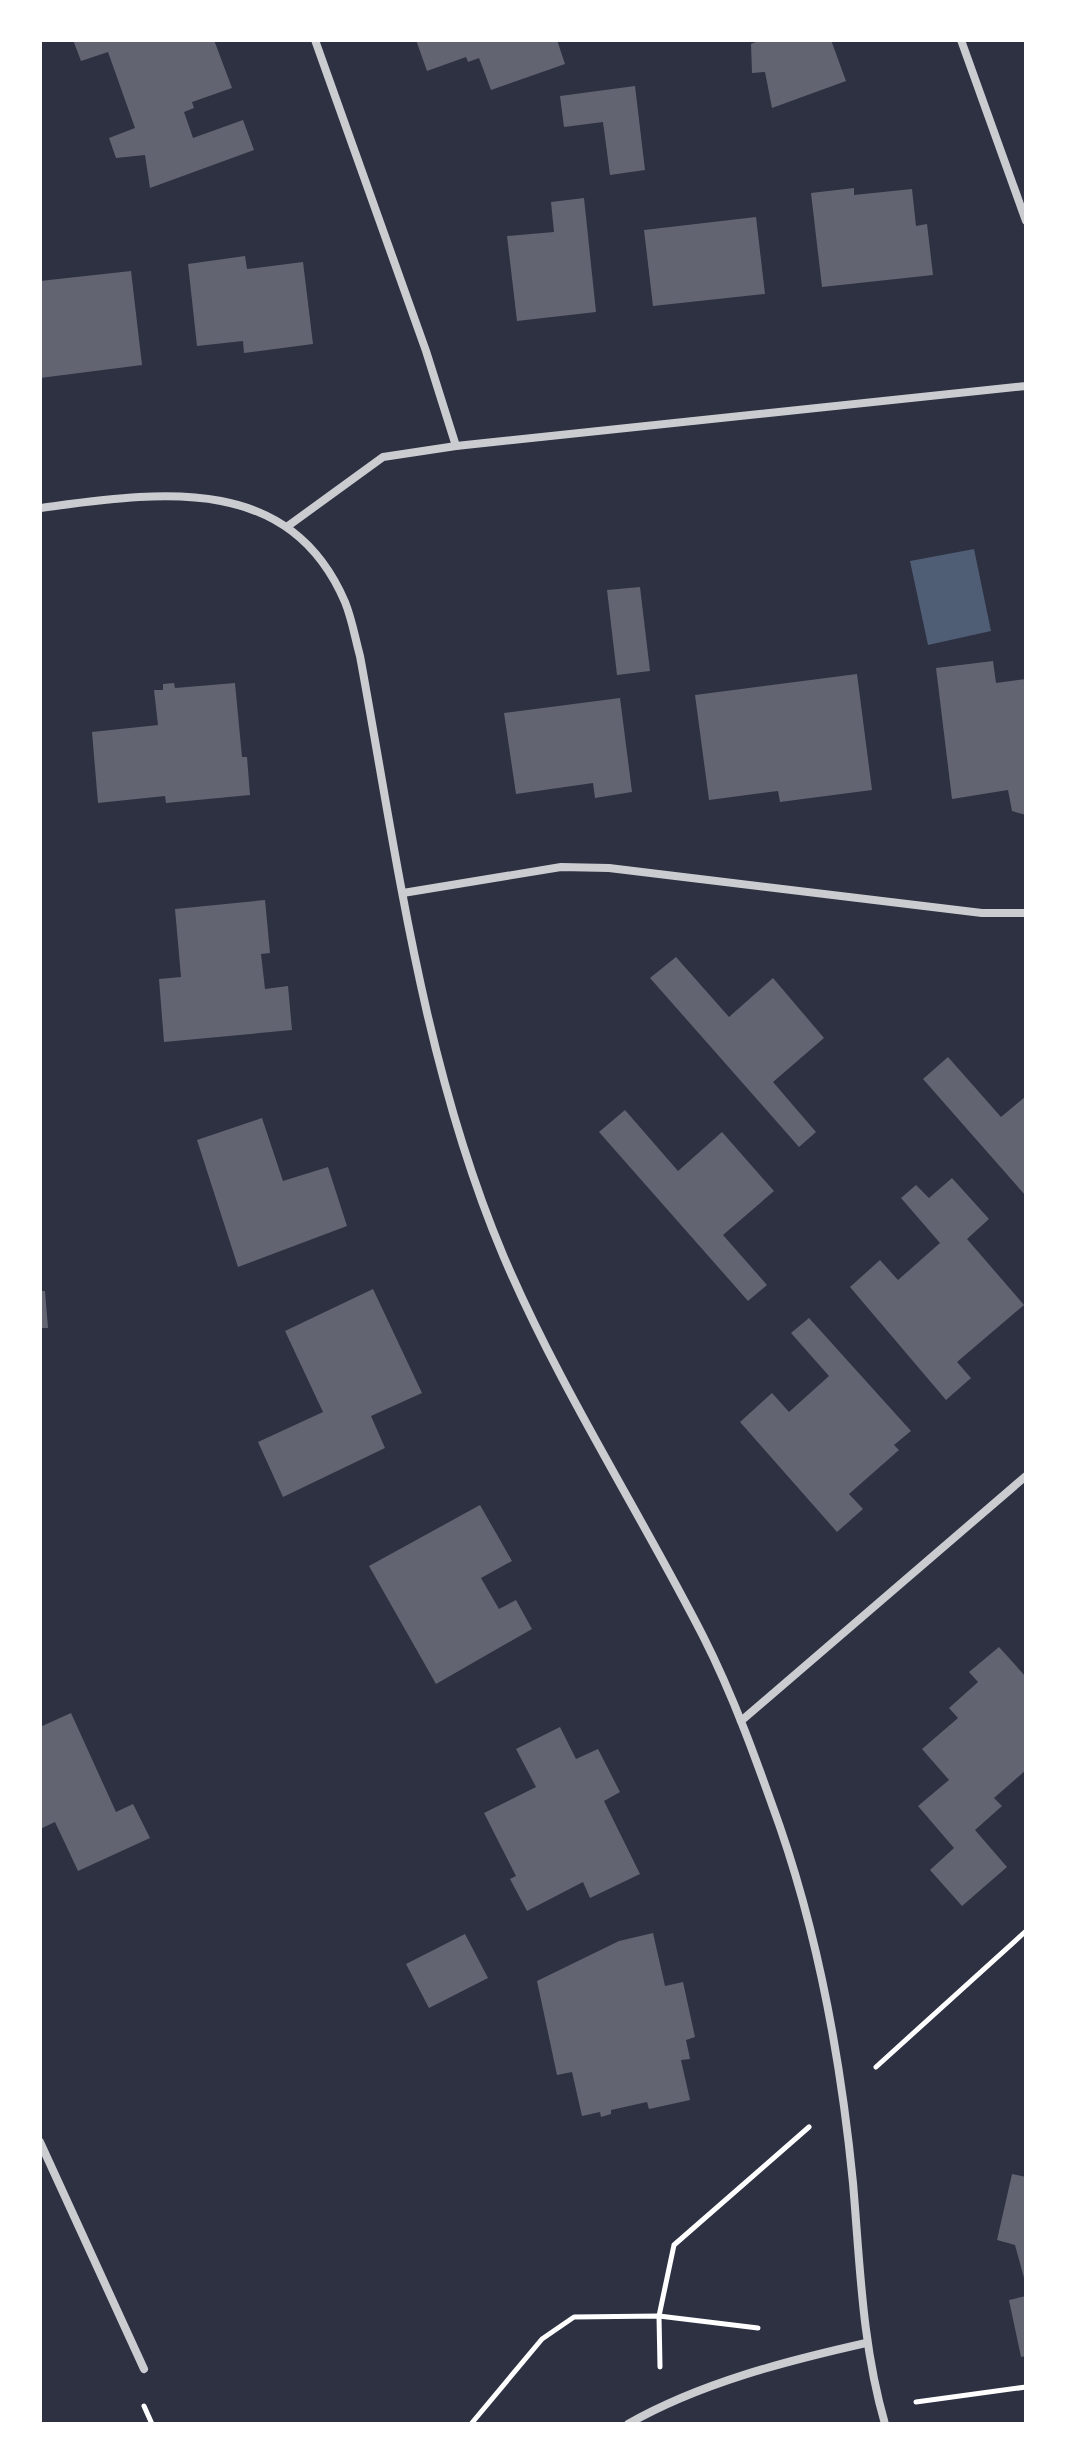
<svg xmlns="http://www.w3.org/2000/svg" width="1066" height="2464" font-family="Bitter,serif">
	<rect width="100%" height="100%" fill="#2d3142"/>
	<!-- water -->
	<polygon fill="#4f5d75" points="974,549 991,631 928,645 910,561"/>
	<!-- building -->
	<g fill="#626471">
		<polygon points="73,40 214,40 232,88 192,102 194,108 184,112 193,138 243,120 254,150 150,188 145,155 116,158 109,138 135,128 108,52 81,61"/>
		<polygon points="416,40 557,40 565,64 491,90 479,58 468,62 466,57 427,71"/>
		<polygon points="760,40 831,40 846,81 772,108 765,72 752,73 751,44"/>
		<polygon points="635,86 645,170 610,175 603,122 564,127 560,96"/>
		<polygon points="854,188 854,195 912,189 916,226 927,224 933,275 822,287 811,193"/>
		<polygon points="584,198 596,312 517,321 507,236 554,232 551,202"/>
		<polygon points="756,217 765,294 653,306 644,230"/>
		<polygon points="245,256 247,269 303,262 313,344 244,353 243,341 197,346 188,264"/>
		<polygon points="131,271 142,365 40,378 40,281"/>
		<polygon points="640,587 650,671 617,675 607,590"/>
		<polygon points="993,661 996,683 1026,679 1026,815 1012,811 1008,790 952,799 936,668"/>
		<polygon points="857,674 872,790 780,802 778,791 709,800 695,695"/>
		<polygon points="174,683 175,688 235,683 242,757 247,757 250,795 166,803 165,796 98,803 92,732 158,725 154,690 163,690 163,684"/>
		<polygon points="620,698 632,792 595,798 593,783 516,794 504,713"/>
		<polygon points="265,900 270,953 261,954 265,989 288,986 292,1030 164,1042 159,979 181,977 175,909"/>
		<polygon points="676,957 729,1017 773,978 824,1038 773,1082 816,1132 799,1147 650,978"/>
		<polygon points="948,1057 1001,1117 1026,1096 1026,1196 923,1079"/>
		<polygon points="625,1110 678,1171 722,1132 774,1191 723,1235 767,1285 748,1301 599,1132"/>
		<polygon points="262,1118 283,1181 328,1167 347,1226 238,1267 197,1140"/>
		<polygon points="952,1178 989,1219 967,1239 1024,1305 957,1362 971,1378 946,1400 850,1287 880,1260 898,1280 940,1243 901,1198 916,1185 929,1198"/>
		<polygon points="373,1289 422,1393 371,1416 385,1448 283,1497 258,1442 323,1412 285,1331"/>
		<polygon points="40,1291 45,1291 48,1328 40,1328"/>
		<polygon points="809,1318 911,1431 894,1445 899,1450 849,1494 863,1509 837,1532 740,1422 772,1393 789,1412 829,1376 791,1333"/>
		<polygon points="480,1505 512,1561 481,1578 499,1609 516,1600 532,1629 436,1684 369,1566"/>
		<polygon points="999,1647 1026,1677 1026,1770 994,1798 1002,1806 975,1830 1007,1867 962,1906 930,1870 954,1848 918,1806 949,1780 922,1749 958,1718 949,1708 978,1682 969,1672"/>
		<polygon points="71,1713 116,1812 133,1804 150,1838 78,1871 55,1822 40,1829 40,1727"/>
		<polygon points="560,1727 576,1759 598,1749 620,1792 604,1801 640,1874 590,1898 583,1882 527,1911 510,1879 516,1876 484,1813 536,1787 516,1749"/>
		<polygon points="653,1933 665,1986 683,1982 695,2037 686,2040 690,2059 681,2060 690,2100 649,2109 647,2102 611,2110 611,2114 601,2117 600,2112 582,2116 572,2072 557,2075 537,1981 619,1941"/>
		<polygon points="465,1934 488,1978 429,2008 406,1964"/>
		<polygon points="1012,2174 1026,2177 1026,2285 1015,2245 997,2240"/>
		<polygon points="1026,2296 1026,2356 1021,2357 1009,2300"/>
	</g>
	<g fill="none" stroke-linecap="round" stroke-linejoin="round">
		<!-- path -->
		<g stroke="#fff" stroke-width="5">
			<polyline points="876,2067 1026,1931"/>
			<polyline points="660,2367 659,2316 674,2245 809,2127"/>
			<polyline points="916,2402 1026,2387"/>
			<polyline points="144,2406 152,2424"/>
			<polyline points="471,2424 542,2339 574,2317 659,2316 758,2328"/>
		</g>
		<!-- minor -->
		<g stroke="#caccd0" stroke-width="8">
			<polyline points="315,40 426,351 456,446"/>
			<polyline points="961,40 1026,221"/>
			<path d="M40,508C156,493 288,470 345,602C352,619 355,638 360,656C397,857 423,1065 503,1255C559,1387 638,1509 703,1636C734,1697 757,1762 780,1827C820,1943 841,2061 853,2183C860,2264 862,2345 885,2424"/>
			<polyline points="288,526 383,457 456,446 1026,386"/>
			<polyline points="403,893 561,867 609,868 982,913 1026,913"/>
			<polyline points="741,1721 1026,1476"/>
			<polyline points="40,2142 144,2369"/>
			<path d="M628,2424C700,2383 786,2361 866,2343"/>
		</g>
	</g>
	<!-- border -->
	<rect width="1066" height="2464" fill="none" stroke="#ffffff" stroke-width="84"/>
</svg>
